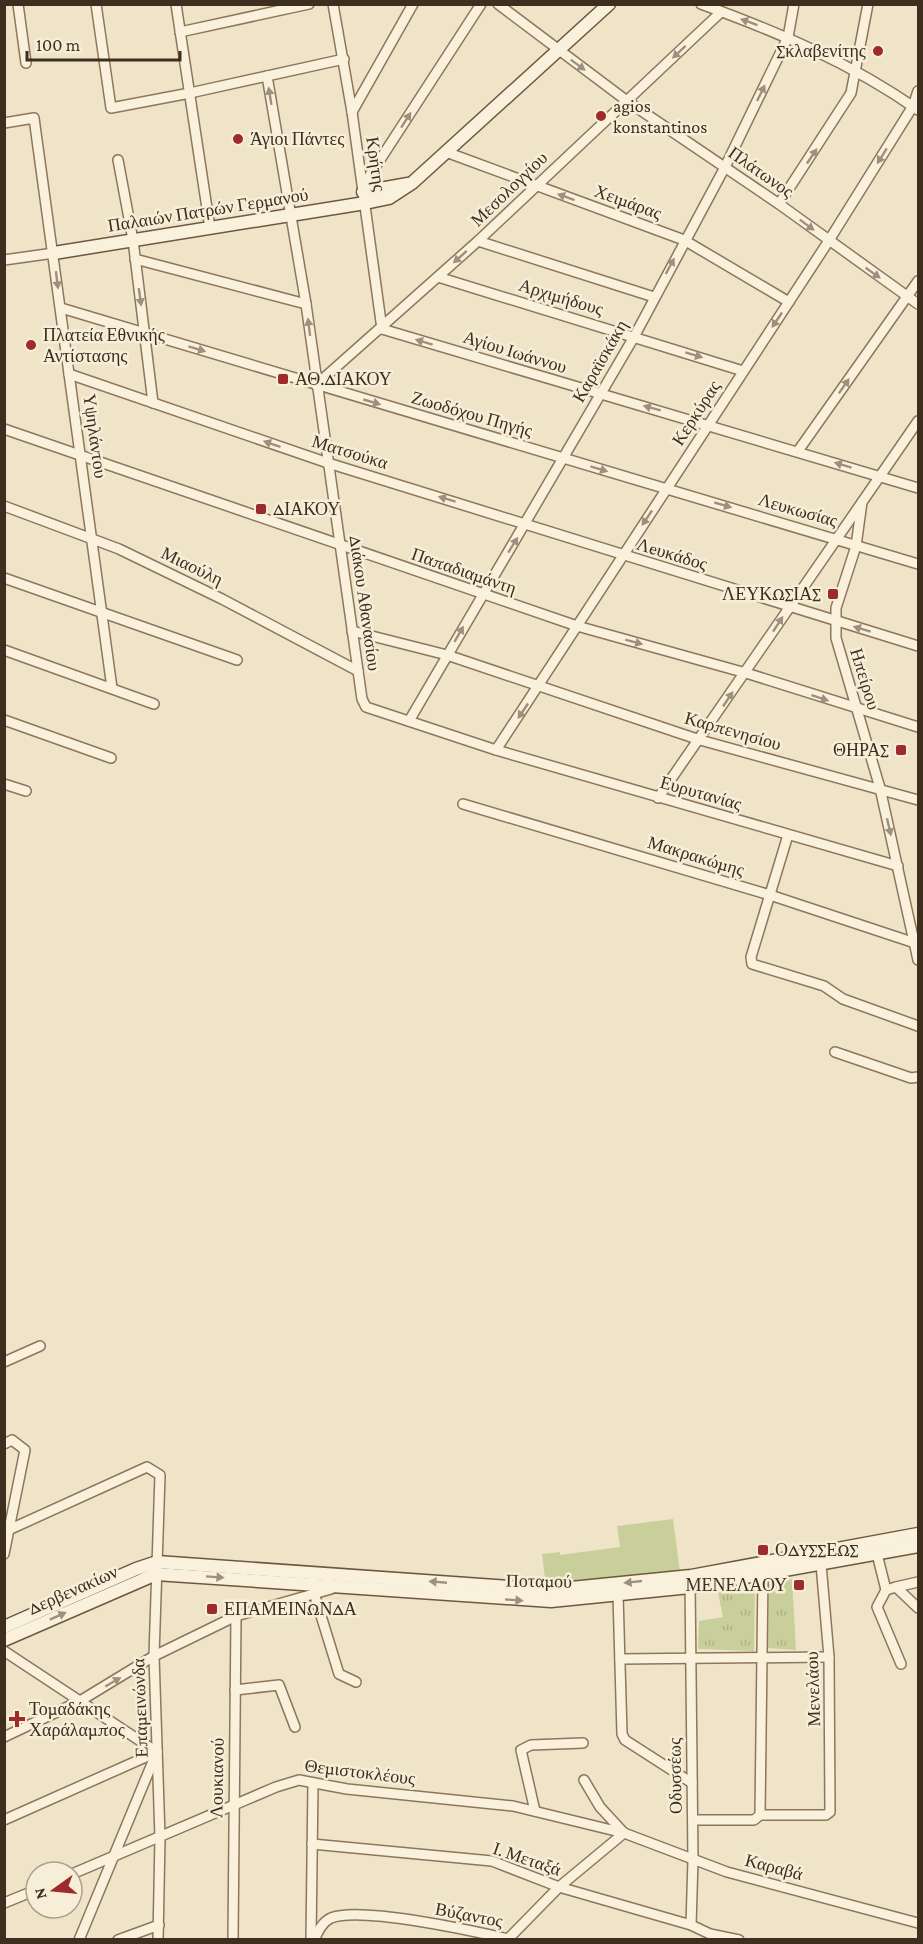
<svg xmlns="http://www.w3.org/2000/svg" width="923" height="1944" font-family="'Crimson Pro',serif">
	<defs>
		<pattern id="grass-tufts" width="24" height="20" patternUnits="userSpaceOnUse" patternTransform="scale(1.5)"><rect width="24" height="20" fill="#c9cf9b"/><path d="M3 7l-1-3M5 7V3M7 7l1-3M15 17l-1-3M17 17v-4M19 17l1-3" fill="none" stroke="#aeb285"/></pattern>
	</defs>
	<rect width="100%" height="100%" fill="#f0e4c8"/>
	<!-- grass -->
	<g fill="url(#grass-tufts)">
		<polygon points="792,1579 796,1650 768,1648 769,1584"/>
		<polygon points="755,1585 754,1651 698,1649 699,1621 723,1617 718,1592"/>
	</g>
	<!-- pitch -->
	<polygon fill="#c9cf9b" points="673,1519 680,1572 546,1587 542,1554 560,1552 560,1555 620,1547 617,1526"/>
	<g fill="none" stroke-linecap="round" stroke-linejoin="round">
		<defs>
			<g id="street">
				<polyline points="18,4 26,63"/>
				<polyline points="96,4 111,108 190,93 344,59"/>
				<polyline points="176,4 210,228"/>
				<polyline points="333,4 352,112 382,329"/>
				<polyline points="498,4 627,101 779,204 918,304"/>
				<path d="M701,4C778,32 851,63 918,110"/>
				<polyline points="180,32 309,4"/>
				<polyline points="267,76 306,304 362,699 366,707 496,750 898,866"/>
				<polyline points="352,112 413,4"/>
				<polyline points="4,123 34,118 112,688"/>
				<polyline points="446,152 684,240 789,302"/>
				<polyline points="118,160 133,240 153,403"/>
				<polyline points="363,186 481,4"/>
				<polyline points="779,204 851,93 868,4"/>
				<polyline points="478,241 654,297"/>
				<polyline points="135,259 306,304"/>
				<polyline points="4,260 54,253"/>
				<polyline points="438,277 743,371"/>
				<polyline points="61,308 918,564"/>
				<polyline points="382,329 918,488"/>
				<polyline points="69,374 328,463 918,646"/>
				<polyline points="316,385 478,241 721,12"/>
				<polyline points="4,429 577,626 746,673 918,727"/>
				<polyline points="798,451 918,281"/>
				<polyline points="862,502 856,546 836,608 836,638 880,788 918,960"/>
				<polyline points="4,506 119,549 222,599 358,671"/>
				<polyline points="4,578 237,660"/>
				<polyline points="352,631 447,655 700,740 918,800"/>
				<polyline points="4,650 154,704"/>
				<polyline points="4,720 111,758"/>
				<polyline points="409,721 634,337 725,167 788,37 794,4"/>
				<polyline points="496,750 828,242 913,106 918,91"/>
				<polyline points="4,784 26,791"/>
				<polyline points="658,798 918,421"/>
				<polyline points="463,804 770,895 918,944"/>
				<polyline points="788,835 751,957 752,964 824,986 843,999 918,1026"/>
				<polyline points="835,1052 911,1078 918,1077"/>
				<polyline points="4,1362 40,1346"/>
				<polyline points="4,1444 12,1440 25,1450 4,1554"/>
				<polyline points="4,1532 147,1467 160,1475 154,1656 160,1837 158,1940"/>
				<polyline points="877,1554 886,1590 877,1607 901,1664"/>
				<polyline points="690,1582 693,1860 691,1925"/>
				<polyline points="896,1587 918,1582"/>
				<polyline points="886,1590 896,1587 918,1608"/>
				<polyline points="314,1593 339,1674 356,1682"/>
				<polyline points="618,1595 622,1734 625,1740 692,1783"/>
				<polyline points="4,1651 157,1752"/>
				<polyline points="620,1659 829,1657"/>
				<polyline points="235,1690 279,1685 295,1727"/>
				<polyline points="4,1737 80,1701 154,1656 236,1616 331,1589"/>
				<polyline points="584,1780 600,1807 624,1833"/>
				<polyline points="535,1811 521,1750 531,1745 583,1743"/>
				<polyline points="760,1815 763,1574"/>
				<polyline points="4,1820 157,1752"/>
				<polyline points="693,1820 754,1820 760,1815 826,1815 830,1812 829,1657 821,1564"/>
				<polyline points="312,1844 492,1861 559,1887 691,1925 710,1934 739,1940"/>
				<polyline points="72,1874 276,1787 299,1780 347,1789 513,1806 624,1833 727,1872 918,1923"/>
				<polyline points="4,1903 36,1890"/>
				<polyline points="79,1940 156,1754"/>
				<polyline points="118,1940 159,1925"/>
				<polyline points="233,1940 236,1616"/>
				<polyline points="311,1940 313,1783"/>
				<path d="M314,1940C318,1932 322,1922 331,1918C360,1906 474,1931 508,1939L559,1887L624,1833"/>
			</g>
			<g id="secondary">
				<polyline points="363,192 408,184"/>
				<polyline points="54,253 365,203 389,198 412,183 609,4"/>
				<polyline points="4,1627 136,1569 157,1562 551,1590 691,1576 918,1534"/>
				<polyline points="4,1640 156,1574 551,1601 690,1587 918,1546"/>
			</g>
		</defs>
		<!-- street casing -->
		<use href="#street" stroke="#8d765c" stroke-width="12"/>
		<!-- secondary casing -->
		<use href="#secondary" stroke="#6f573f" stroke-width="15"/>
		<!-- street -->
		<use href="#street" stroke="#faf1dc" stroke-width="9"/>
		<!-- secondary -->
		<use href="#secondary" stroke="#faf1dc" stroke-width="12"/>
	</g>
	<!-- one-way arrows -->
	<defs><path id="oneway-solid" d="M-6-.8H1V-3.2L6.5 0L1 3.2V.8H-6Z" transform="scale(1.5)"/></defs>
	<g fill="#9c907e">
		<use href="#oneway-solid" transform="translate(749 22) rotate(-160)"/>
		<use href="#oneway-solid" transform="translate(679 52) rotate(137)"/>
		<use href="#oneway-solid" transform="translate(578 65) rotate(37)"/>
		<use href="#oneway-solid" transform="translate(761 93) rotate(-64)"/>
		<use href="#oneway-solid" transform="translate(270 96) rotate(-99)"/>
		<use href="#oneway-solid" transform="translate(406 120) rotate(-57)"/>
		<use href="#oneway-solid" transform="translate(812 156) rotate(-56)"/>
		<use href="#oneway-solid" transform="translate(882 156) rotate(122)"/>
		<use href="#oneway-solid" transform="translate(566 197) rotate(-160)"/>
		<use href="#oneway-solid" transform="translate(807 225) rotate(37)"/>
		<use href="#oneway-solid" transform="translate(460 257) rotate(138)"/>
		<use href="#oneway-solid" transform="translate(670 266) rotate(-62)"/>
		<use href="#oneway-solid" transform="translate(873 273) rotate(35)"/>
		<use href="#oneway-solid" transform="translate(57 280) rotate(83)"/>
		<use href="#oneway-solid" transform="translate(140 297) rotate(82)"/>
		<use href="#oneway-solid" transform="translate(777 320) rotate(124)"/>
		<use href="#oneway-solid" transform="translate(309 327) rotate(-97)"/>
		<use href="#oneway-solid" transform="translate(424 342) rotate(-163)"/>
		<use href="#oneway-solid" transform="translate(197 349) rotate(17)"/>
		<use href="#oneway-solid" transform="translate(694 355) rotate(17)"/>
		<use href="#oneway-solid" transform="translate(844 386) rotate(-55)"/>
		<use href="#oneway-solid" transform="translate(372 402) rotate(16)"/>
		<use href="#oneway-solid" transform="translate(652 408) rotate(-165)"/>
		<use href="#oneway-solid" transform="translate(272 444) rotate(-161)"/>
		<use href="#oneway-solid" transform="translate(843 465) rotate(-163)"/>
		<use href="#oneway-solid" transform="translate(599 469) rotate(17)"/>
		<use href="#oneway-solid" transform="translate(447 499) rotate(-163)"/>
		<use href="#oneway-solid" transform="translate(723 505) rotate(16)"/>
		<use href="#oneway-solid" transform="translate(647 518) rotate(124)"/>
		<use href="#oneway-solid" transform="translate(513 545) rotate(-58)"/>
		<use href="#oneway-solid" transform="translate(778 624) rotate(-57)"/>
		<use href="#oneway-solid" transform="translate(862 629) rotate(-163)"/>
		<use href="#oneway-solid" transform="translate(459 634) rotate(-60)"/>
		<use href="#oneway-solid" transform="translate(634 642) rotate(15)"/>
		<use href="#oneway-solid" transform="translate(820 698) rotate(18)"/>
		<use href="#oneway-solid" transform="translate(728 699) rotate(-56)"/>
		<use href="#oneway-solid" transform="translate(523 711) rotate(124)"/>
		<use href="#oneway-solid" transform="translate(889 827) rotate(77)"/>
		<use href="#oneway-solid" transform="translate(215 1577) rotate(4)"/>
		<use href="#oneway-solid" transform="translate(438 1582) rotate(-175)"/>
		<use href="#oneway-solid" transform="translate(633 1582) rotate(174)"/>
		<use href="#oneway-solid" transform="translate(514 1600) rotate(4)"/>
		<use href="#oneway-solid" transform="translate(58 1616) rotate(-24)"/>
		<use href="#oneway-solid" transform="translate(113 1682) rotate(-30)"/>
	</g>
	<!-- markers -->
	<g fill="#9e2a2b" stroke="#f7eed8" stroke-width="2">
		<circle cx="878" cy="51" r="6"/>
		<circle cx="601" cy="116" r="6"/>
		<circle cx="238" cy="139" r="6"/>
		<circle cx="31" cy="345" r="6"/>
		<rect x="277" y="373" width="12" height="12" rx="3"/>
		<rect x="255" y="503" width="12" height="12" rx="3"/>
		<rect x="827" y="588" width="12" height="12" rx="3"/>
		<rect x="895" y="744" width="12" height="12" rx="3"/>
		<rect x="757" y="1544" width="12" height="12" rx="3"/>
		<rect x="793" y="1579" width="12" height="12" rx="3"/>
		<rect x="206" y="1603" width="12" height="12" rx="3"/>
		<path d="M14 1710h6v6h6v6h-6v6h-6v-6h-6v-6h6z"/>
	</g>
	<g text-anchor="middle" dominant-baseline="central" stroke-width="5" stroke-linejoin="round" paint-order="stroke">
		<!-- poi labels -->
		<g font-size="18" fill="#3d2e20" stroke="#f7eed8" text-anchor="start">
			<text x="866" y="51" text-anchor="end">Σκλαβενίτης</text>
			<text x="613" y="106">agios<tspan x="613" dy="21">konstantinos</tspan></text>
			<text x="250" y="139">Άγιοι Πάντες</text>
			<text x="43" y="335">Πλατεία Εθνικής<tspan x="43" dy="21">Αντίστασης</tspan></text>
			<text x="295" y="379">ΑΘ.ΔΙΑΚΟΥ</text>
			<text x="273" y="509">ΔΙΑΚΟΥ</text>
			<text x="821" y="594" text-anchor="end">ΛΕΥΚΩΣΙΑΣ</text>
			<text x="889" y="750" text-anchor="end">ΘΗΡΑΣ</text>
			<text x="775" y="1550">ΟΔYΣΣΕΩΣ</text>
			<text x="787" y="1585" text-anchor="end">ΜΕΝΕΛΑΟΥ</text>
			<text x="224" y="1609">ΕΠΑΜΕΙΝΩΝΔΑ</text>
			<text x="29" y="1709">Τομαδάκης<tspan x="29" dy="21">Χαράλαμπος</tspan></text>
		</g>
		<!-- street labels -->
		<g font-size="18" fill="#3d2e20" stroke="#f7eed8">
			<text transform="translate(376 164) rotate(82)">Κρήτης</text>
			<text transform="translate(761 172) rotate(35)">Πλάτωνος</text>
			<text transform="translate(509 189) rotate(-44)">Μεσολογγίου</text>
			<text transform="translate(628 202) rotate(20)">Χειμάρας</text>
			<text transform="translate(208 210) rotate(-9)">Παλαιών Πατρών Γερμανού</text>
			<text transform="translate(561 297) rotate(17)">Αρχιμήδους</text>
			<text transform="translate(515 352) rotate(17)">Αγίου Ιωάννου</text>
			<text transform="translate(600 361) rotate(-60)">Καραϊσκάκη</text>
			<text transform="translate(696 413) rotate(-57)">Κερκύρας</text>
			<text transform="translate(472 414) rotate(16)">Ζωοδόχου Πηγής</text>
			<text transform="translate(95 436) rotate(82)">Υψηλάντου</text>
			<text transform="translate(350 452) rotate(17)">Ματσούκα</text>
			<text transform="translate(798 510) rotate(16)">Λευκωσίας</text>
			<text transform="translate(672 554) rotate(17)">Λeυκάδος</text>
			<text transform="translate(192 566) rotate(26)">Μιαούλη</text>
			<text transform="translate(464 571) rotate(19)">Παπαδιαμάντη</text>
			<text transform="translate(365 603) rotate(82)">Διάκου Αθανασίου</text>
			<text transform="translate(865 679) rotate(73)">Ηπείρου</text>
			<text transform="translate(733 731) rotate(16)">Καρπενησίου</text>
			<text transform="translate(701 793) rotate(16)">Ευρυτανίας</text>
			<text transform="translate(696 856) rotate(17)">Μακρακώμης</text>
			<text transform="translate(539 1581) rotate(1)">Ποταμού</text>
			<text transform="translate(73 1590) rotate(-24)">Δερβενακίων</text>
			<text transform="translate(813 1689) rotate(-92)">Μενελάου</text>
			<text transform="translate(140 1708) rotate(-92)">Επαμεινώνδα</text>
			<text transform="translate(360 1772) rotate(7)">Θεμιστοκλέους</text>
			<text transform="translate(675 1776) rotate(-91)">Οδυσσέως</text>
			<text transform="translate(217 1778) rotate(-89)">Λουκιανού</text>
			<text transform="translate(527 1859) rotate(19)">Ι. Μεταξά</text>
			<text transform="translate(774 1867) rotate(15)">Καραβά</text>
			<text transform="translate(469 1915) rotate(11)">Βύζαντος</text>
		</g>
	</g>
	<!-- border -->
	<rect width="923" height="1944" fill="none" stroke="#3d2e20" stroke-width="12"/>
	<!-- north arrow -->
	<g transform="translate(54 1890) rotate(255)"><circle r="28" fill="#f7eed8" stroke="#ada18e" stroke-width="1.5"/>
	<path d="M0-4.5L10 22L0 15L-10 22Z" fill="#9e2a2b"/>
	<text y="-9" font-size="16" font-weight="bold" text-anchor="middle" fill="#3d2e20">N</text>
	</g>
	<!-- scale -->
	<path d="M27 51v9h153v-9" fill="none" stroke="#3d2e20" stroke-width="3"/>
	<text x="36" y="51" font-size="18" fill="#3d2e20" stroke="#f7eed8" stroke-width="4.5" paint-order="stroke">100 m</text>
</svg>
